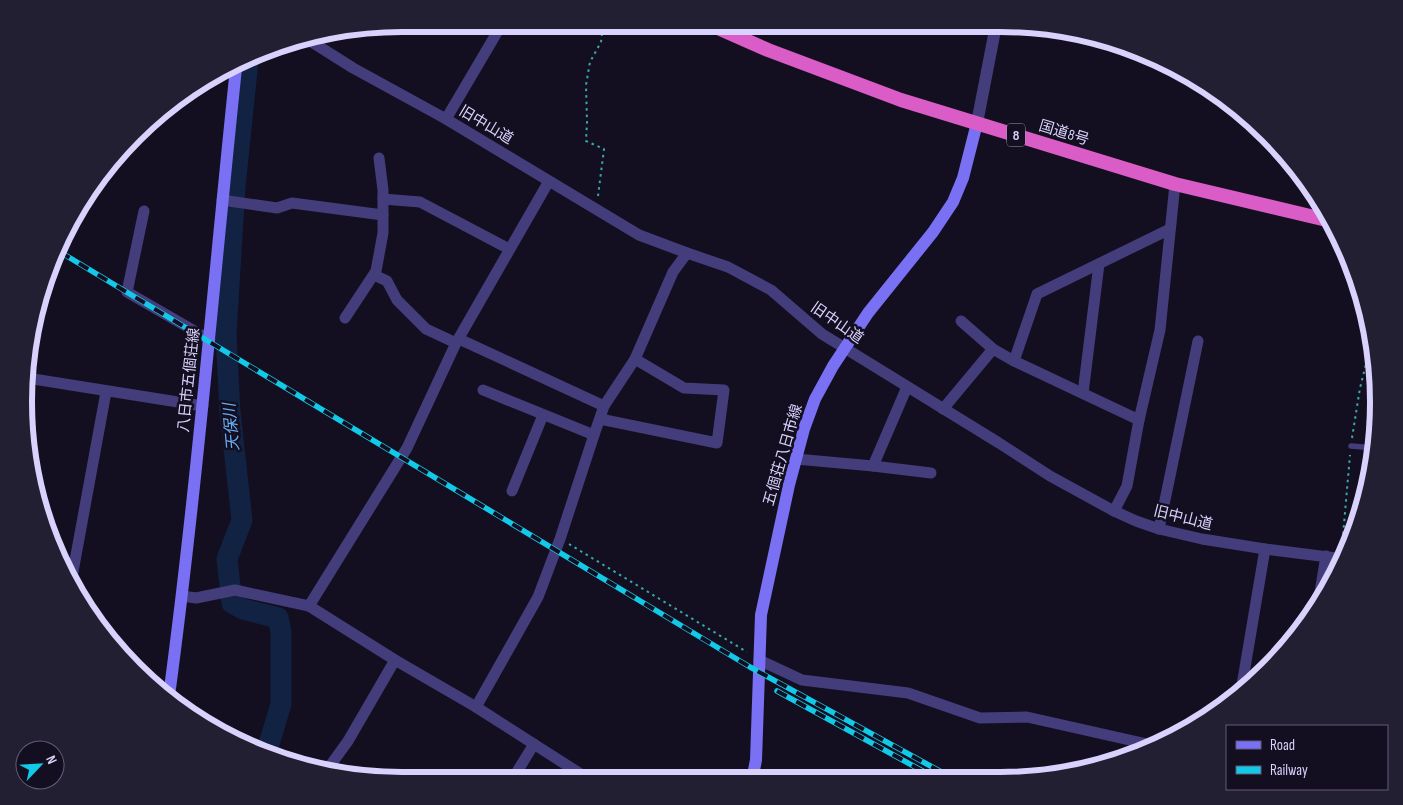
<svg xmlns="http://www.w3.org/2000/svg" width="1403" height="805" font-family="'Sofia Sans Condensed','Noto Sans JP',sans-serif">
	<rect width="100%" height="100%" fill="#130f20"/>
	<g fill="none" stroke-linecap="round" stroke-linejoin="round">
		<!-- river -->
		<polyline stroke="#112242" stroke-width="21" points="248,61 235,187 226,334 230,412 242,520 227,559 232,603 243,609 278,618 281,632 281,704 266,754"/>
		<!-- path -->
		<g stroke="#37aaa8" stroke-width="2" stroke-dasharray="2.5 4" stroke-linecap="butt">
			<polyline points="598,196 604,149 586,141 587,122 586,85 590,62 601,42 603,24"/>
			<polyline points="1352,438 1360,388 1369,352"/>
			<polyline points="569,544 747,652"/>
			<polyline points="1342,547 1350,455"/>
		</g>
		<!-- service -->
		<g stroke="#433d7c" stroke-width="5.5">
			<polyline points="1371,343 1373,343"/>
			<polyline points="1351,446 1375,448"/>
		</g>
		<!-- minor -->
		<g stroke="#433d7c" stroke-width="11">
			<polyline points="307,39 353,68 446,119 639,235 687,253 728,267 771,290 822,334 999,443 1050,476 1114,511 1136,521 1159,529 1202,539 1265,549 1344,559"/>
			<polyline points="446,119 502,24"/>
			<polyline points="383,199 420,202 509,249"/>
			<polyline points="222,200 277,208 292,203 383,215"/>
			<polyline points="144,211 127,292 210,340"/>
			<polyline points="374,275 387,281 397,300 426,329 456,343"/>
			<polyline points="345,318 376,271 383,233 383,190 379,158"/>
			<polyline points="961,321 993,349 1014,361"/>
			<polyline points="459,339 604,406"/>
			<polyline points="27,378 203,406"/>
			<polyline points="907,387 873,466 931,473"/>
			<polyline points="483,390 594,435"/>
			<polyline points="1083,393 1099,264"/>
			<polyline points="943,409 993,349"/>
			<polyline points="600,419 717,443 724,390 684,388 635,359"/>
			<polyline points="1139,420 1014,361 1037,294 1170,229"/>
			<polyline points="796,459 873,466"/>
			<polyline points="512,491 543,415"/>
			<polyline points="1114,511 1127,486 1139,420 1160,330 1175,184"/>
			<polyline points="1159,529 1198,341"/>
			<polyline points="72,577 106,392"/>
			<polyline points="182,596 196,598 235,590 309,606 395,660 476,707 590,780"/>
			<polyline points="309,606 407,448 456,343 549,181"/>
			<polyline points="1317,610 1326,556"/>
			<polyline points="759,660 802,680 908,693 980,718 1027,717 1156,746"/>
			<polyline points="1241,691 1265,549"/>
			<polyline points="476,707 538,597 560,539 594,435 604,406 635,359 673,272 687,253"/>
			<polyline points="327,770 348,741 395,660"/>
			<polyline points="512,780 534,744"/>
		</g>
		<!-- tertiary -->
		<polyline stroke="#433d7c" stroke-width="12" points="977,123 996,25"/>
		<!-- secondary -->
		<g stroke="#7970f4" stroke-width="12">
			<path d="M169,696C197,487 214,277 236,68"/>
			<polyline points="752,780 756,760 761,615 789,485 804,429 815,399 833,366 868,313 933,232 953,202 963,178 977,123"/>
		</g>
		<!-- trunk -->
		<polyline stroke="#da5cc6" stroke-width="14" points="709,24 768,50 901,100 1175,184 1331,221"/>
		<defs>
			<g id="rail">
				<polyline points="60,252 750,667 956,780"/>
				<polyline points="777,691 939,780"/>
			</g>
		</defs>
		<!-- rail casing -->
		<use href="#rail" stroke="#12c9e8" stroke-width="5.5"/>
		<!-- rail -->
		<use href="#rail" stroke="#130f20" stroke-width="4" stroke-dasharray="11" stroke-linecap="butt"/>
	</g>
	<g text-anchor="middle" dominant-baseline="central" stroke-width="5" stroke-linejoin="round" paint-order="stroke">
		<!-- shield labels -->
		<rect fill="#130f20" stroke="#9d98ba" stroke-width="1" x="1007" y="123.5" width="18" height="23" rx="4"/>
		<g font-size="14" font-weight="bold" fill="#d8d2fc">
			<text x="1016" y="135">8</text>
		</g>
		<!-- street labels -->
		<g font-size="15" fill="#d8d2fc" stroke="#130f20">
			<text transform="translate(486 125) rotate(31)">旧中山道</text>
			<text transform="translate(1064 133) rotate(17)">国道8号</text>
			<text transform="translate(837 323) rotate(35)">旧中山道</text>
			<text transform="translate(189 380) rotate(-84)">八日市五個荘線</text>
			<text transform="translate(783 455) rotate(-74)">五個荘八日市線</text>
			<text transform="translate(1183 518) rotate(14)">旧中山道</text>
		</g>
		<!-- water labels -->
		<g font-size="16" font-style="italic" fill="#68adf3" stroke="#130f20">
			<text transform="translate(232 427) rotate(-95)">天保川</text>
		</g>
	</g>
	<!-- crop -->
	<path d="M0 0H1403V805H0ZM402 32H1000A370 370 0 0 1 1370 402V402A370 370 0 0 1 1000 772H402A370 370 0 0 1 32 402V402A370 370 0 0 1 402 32Z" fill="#231f32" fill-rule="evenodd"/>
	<path fill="none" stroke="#d8d2fc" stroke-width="6" d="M402 32H1000A370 370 0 0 1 1370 402V402A370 370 0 0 1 1000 772H402A370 370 0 0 1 32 402V402A370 370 0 0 1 402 32Z"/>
	<!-- legend -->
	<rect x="1226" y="725" width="162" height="65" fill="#130f20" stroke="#625d78"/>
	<rect x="1236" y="741" width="25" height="8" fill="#7970f4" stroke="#625d78"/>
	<text x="1270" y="750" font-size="15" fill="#d8d2fc">Road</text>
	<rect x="1236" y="766" width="25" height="8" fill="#12c9e8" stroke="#625d78"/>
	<text x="1270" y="775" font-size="15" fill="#d8d2fc">Railway</text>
	<!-- north arrow -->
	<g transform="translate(40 765) rotate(65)"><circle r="24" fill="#130f20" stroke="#625d78"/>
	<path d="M0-4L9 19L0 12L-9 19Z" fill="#12c9e8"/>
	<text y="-8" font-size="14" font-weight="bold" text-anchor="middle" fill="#d8d2fc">N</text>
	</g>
</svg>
